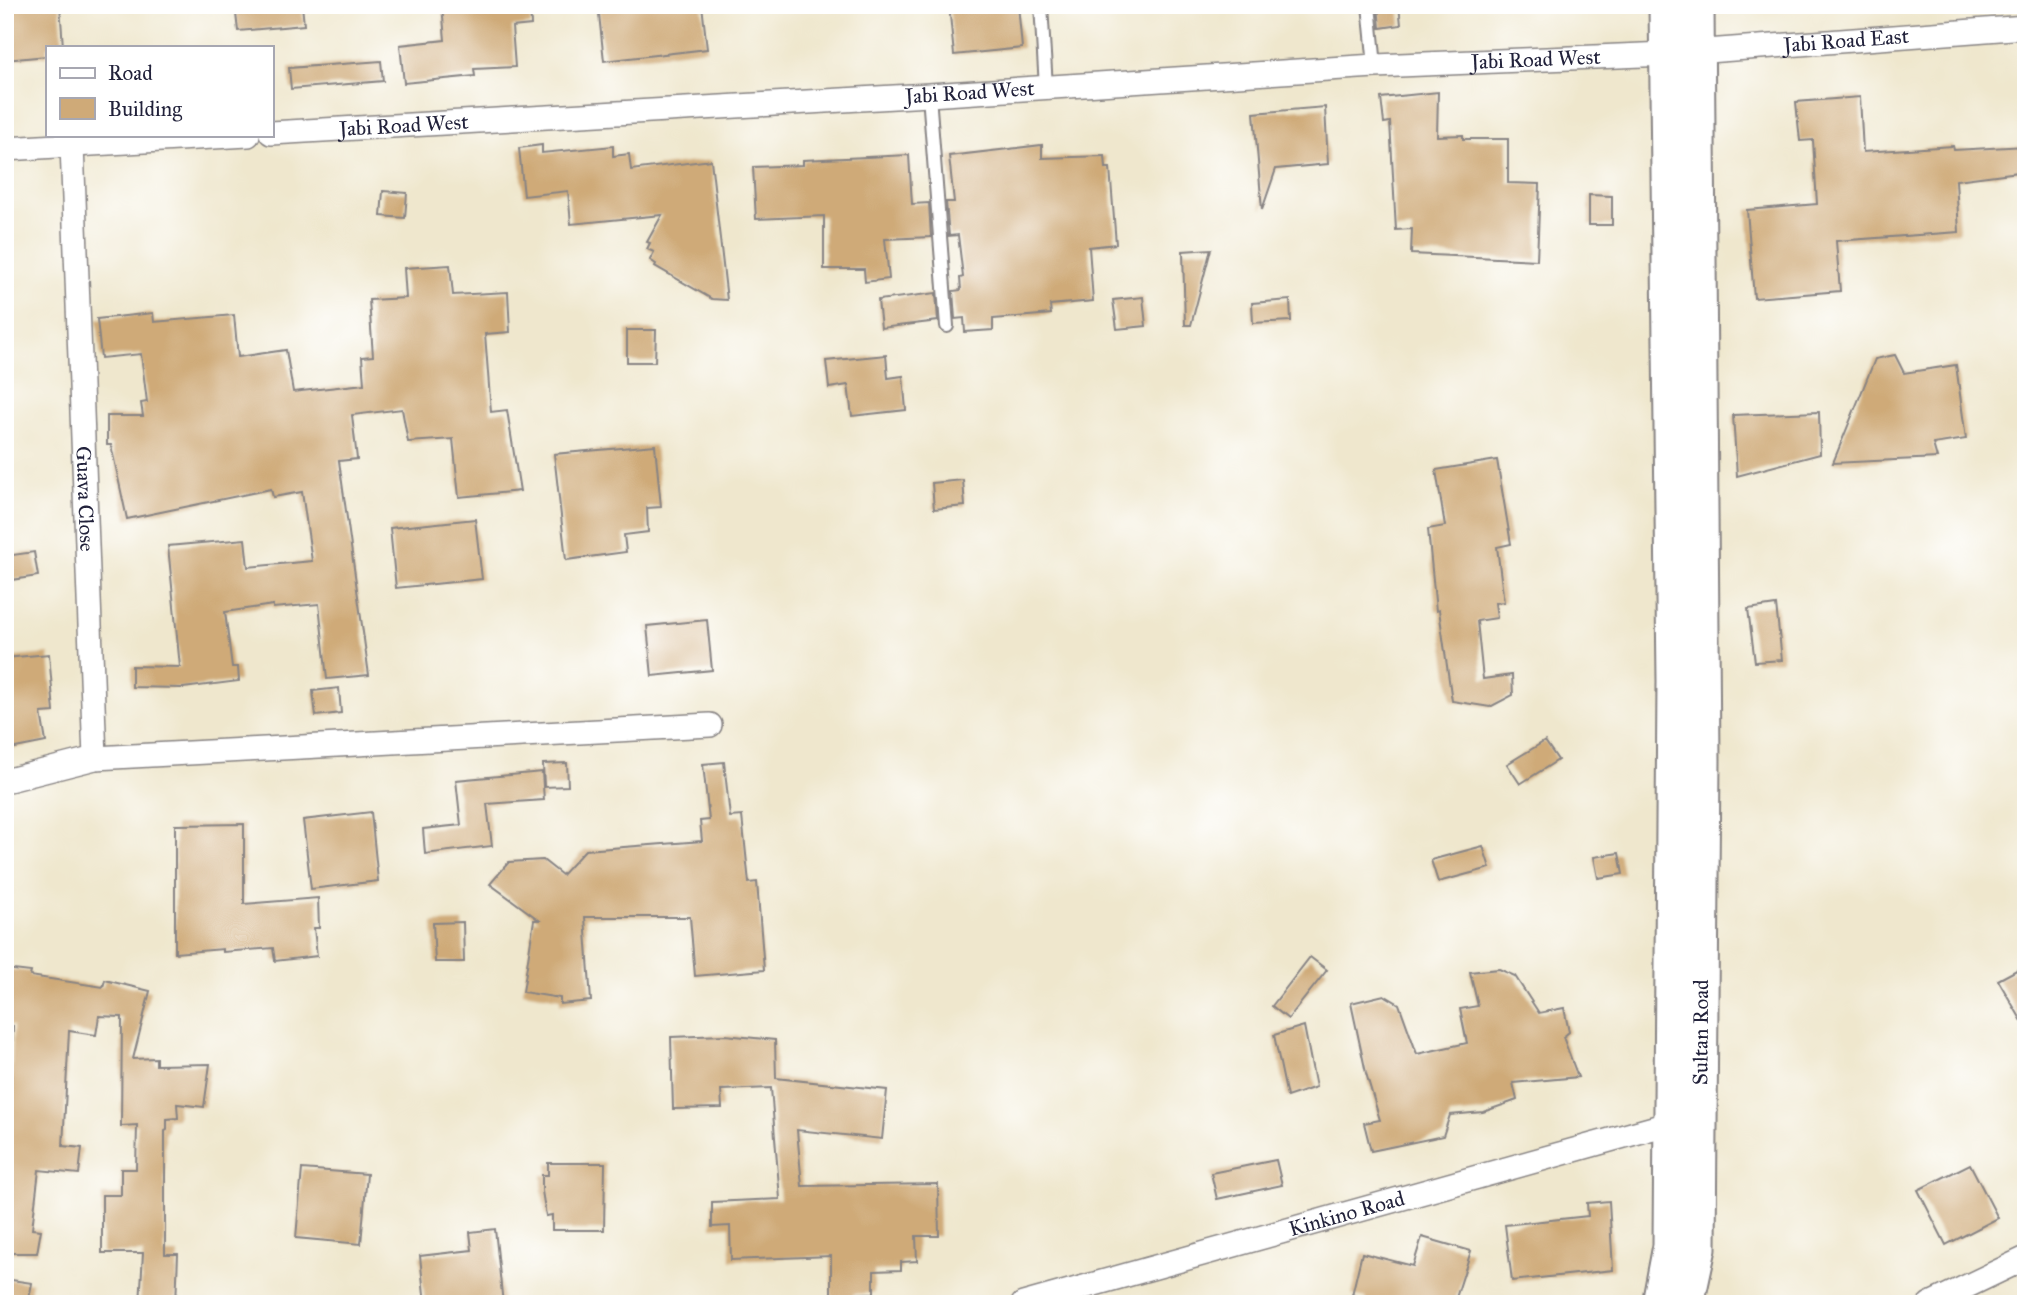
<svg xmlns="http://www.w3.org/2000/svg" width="2031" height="1309" font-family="'IM FELL Great Primer',serif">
	<rect width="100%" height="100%" fill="#fff"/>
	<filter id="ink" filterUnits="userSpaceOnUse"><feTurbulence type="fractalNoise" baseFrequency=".0143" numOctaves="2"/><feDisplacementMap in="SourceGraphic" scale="14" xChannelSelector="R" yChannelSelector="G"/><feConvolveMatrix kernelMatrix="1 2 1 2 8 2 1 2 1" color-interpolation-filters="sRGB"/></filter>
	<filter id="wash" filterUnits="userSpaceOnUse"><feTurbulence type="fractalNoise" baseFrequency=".00686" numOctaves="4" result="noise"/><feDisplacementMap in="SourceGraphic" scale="28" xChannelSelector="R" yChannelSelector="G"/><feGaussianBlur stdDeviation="1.57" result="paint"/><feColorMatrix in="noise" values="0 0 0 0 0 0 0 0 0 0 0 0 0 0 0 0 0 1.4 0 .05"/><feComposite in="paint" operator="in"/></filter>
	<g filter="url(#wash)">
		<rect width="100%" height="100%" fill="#efe7cd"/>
		<g id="blocks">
			<!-- building -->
			<g fill="#cfaa78">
				<polygon points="11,5 60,5 63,47 47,47 47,56 5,60 5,22 12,21"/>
				<polygon points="235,5 302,5 304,25 238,31"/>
				<polygon points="442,5 530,5 531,25 512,27 515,67 474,69 475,76 404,83 400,45 445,40"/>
				<polygon points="598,5 702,5 707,49 604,61"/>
				<polygon points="949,5 1018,5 1022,48 954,55"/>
				<polygon points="1378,5 1399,5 1401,25 1380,28"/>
				<polygon points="381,61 383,81 291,89 289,68"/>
				<polygon points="1438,92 1437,136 1463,135 1463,139 1508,139 1508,183 1540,184 1537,260 1411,254 1412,229 1396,230 1390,122 1384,123 1381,98"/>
				<polygon points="1860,97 1863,152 1953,146 1954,150 2026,146 2026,171 1956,180 1959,232 1836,241 1840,291 1754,298 1747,210 1817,204 1813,140 1800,141 1796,102"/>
				<polygon points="1325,107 1328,164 1276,169 1262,210 1254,113"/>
				<polygon points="542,145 542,153 613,146 613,156 629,154 631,170 711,160 727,300 712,299 655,266 656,264 650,260 654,252 647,249 650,243 647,242 662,215 571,224 568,191 524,196 519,148"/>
				<polygon points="1042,145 1042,158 1105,156 1106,168 1110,168 1116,244 1089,247 1093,301 1050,305 1051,314 993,319 993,330 965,332 964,318 955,319 953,291 961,290 960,278 963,277 958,235 949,236 946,202 954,202 949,156"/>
				<polygon points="909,155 912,204 929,203 931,237 885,239 889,279 865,282 864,269 824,269 824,216 756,219 753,167 803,165 803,160"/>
				<polygon points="383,191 407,193 405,218 381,216"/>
				<polygon points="1589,195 1612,196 1612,225 1589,225"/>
				<polygon points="1211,249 1191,325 1185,325 1183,251"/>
				<polygon points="450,265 453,295 508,292 510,332 485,334 491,412 507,410 520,491 459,497 453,439 408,442 402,409 352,415 357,459 339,461 369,675 327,679 319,604 273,608 273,605 225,612 232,667 238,667 239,681 183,688 132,687 132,666 180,667 168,546 245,539 248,567 312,561 302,492 273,497 271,489 127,519 111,445 107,445 107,416 143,416 141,403 147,402 141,354 101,358 97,319 153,313 154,322 234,315 238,357 286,350 293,392 364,384 362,357 373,356 369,300 406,298 404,268"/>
				<polygon points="936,293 938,321 881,328 878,300"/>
				<polygon points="1143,297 1146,326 1117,329 1113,300"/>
				<polygon points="1290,300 1291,321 1253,323 1252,303"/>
				<polygon points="627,330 656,330 655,362 627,362"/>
				<polygon points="886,355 888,378 903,376 906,410 852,416 848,385 829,388 826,361"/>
				<polygon points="1895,355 1904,373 1956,365 1966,439 1933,444 1937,458 1833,463 1875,359"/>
				<polygon points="1819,412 1820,454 1737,476 1733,415"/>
				<polygon points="655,445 661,507 647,508 648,532 624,535 626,552 566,560 554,454"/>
				<polygon points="1497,460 1511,544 1497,547 1504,602 1495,603 1497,618 1477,621 1483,679 1512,675 1513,695 1490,707 1452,701 1439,610 1436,611 1428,529 1445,526 1436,470"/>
				<polygon points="963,480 965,506 934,509 932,483"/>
				<polygon points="475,519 482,579 396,588 390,528"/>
				<polygon points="34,552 38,576 5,581 5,556"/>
				<polygon points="1776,605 1782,660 1755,662 1748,609"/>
				<polygon points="707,620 712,670 652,676 647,626"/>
				<polygon points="49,654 54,712 41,713 46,742 5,750 5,658"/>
				<polygon points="339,688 341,713 316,716 313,691"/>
				<polygon points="1545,741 1558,760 1520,784 1507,764"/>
				<polygon points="724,762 730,817 742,816 749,883 757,882 764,970 695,976 690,917 585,917 591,1001 560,1004 560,998 523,992 534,920 539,920 490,884 509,862 543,860 562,875 585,850 702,841 700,821 709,820 703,764"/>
				<polygon points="567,763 568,786 544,787 543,764"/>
				<polygon points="542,772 544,800 487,804 492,846 425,854 423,829 461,825 456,780"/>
				<polygon points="371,812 378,881 311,889 303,820"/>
				<polygon points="244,824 244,904 318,898 319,928 314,928 317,956 275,961 273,948 223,952 223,949 175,953 175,825"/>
				<polygon points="1483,846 1490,868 1438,882 1431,860"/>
				<polygon points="1619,853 1623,874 1598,878 1594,857"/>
				<polygon points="463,922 464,962 435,962 433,923"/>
				<polygon points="1310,957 1327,970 1288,1019 1272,1006"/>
				<polygon points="2026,965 2026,1028 1998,980"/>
				<polygon points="5,969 31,972 30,976 103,987 105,980 150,991 133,1059 156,1058 156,1065 210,1064 204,1107 177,1104 178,1118 167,1119 167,1130 165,1131 165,1254 178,1254 176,1304 140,1304 143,1253 102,1253 102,1195 121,1195 121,1169 136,1169 137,1125 121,1126 122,1017 99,1016 96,1035 69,1031 63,1146 82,1148 79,1174 39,1170 32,1229 41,1230 37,1253 5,1253 5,1111 10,1111 13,1026 5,1025"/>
				<polygon points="1499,969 1515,976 1539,1013 1564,1008 1569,1032 1563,1037 1578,1077 1513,1083 1517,1100 1483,1112 1450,1115 1443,1136 1371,1151 1364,1123 1380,1120 1366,1073 1351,1003 1384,995 1399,1004 1417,1054 1467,1043 1460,1009 1478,1006 1470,972"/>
				<polygon points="1304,1026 1316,1087 1287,1097 1274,1035"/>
				<polygon points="725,1035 775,1040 776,1078 887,1090 882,1139 797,1130 802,1186 938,1184 939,1236 916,1236 917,1261 901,1262 901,1270 874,1271 874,1293 853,1294 853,1304 831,1304 831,1256 731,1260 730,1226 712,1227 712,1202 780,1199 771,1088 721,1090 722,1108 673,1109 671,1037"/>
				<polygon points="1276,1160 1282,1185 1217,1199 1211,1173"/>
				<polygon points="548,1163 605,1163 604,1230 552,1230 552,1215 546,1216 542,1191 542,1175 548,1175"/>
				<polygon points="1970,1164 1998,1218 1946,1245 1918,1190"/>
				<polygon points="302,1169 367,1174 361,1244 296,1238"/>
				<polygon points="1609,1201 1613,1270 1512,1281 1505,1225 1588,1216 1587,1203"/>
				<polygon points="495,1229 503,1304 425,1304 420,1256 472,1250 470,1232"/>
				<polygon points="1422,1237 1471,1251 1454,1304 1366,1304 1366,1298 1352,1295 1362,1253 1413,1266"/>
				<polygon points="5,1279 32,1283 28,1304 5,1304"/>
			</g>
		</g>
	</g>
	<g filter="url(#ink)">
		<use href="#blocks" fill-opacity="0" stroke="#888484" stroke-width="2"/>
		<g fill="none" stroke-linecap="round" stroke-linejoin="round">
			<defs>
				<g id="lane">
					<polyline points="1041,5 1046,87"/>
					<polyline points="1369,5 1375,66"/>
					<polyline points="929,95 947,326"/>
				</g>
				<g id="street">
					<path id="s1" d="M271,133L929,95L1375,66L1667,54L2026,27"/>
					<path id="s2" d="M72,145L95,758"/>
					<polyline points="5,149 248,135"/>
					<polyline points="5,781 95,758 710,725"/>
					<path id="s3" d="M1023,1304L1671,1123"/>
					<polyline points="1930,1304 2026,1258"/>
				</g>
				<g id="secondary">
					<polyline points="1659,1304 1670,1246 1674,681 1666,5"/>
					<path id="s4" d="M1687,1304L1699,1248L1703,760L1697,5"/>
				</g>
			</defs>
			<!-- lane casing -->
			<use href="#lane" stroke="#888484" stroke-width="16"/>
			<!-- street casing -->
			<use href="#street" stroke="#888484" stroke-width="26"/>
			<!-- secondary casing -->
			<use href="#secondary" stroke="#888484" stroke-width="37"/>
			<!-- lane -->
			<use href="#lane" stroke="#fff" stroke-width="12"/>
			<!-- street -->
			<use href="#street" stroke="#fff" stroke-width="23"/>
			<!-- secondary -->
			<use href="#secondary" stroke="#fff" stroke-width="33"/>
		</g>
	</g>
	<g text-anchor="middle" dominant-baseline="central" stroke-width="6" stroke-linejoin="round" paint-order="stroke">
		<!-- street labels -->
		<g font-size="21" fill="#22223b" stroke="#fff">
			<text stroke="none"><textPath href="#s1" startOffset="1578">Jabi Road East</textPath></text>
			<text stroke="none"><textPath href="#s1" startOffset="1267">Jabi Road West</textPath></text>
			<text stroke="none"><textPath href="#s1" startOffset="700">Jabi Road West</textPath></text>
			<text stroke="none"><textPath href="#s1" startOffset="133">Jabi Road West</textPath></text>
			<text stroke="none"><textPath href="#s2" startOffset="354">Guava Close</textPath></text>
			<text stroke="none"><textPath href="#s4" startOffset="273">Sultan Road</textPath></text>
			<text stroke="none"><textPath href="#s3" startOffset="336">Kinkino Road</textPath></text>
		</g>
	</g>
	<!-- margin -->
	<rect width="2031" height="1309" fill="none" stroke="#fff" stroke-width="28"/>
	<!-- legend -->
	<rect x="46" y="46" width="228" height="91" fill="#ffffff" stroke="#a7a7b1" stroke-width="2"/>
	<rect x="60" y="68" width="35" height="10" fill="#ffffff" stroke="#a7a7b1" stroke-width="2"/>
	<text x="108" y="80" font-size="21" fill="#22223b">Road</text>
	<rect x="60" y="98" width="35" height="21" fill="#cfaa78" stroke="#a7a7b1" stroke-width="2"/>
	<text x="108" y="116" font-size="21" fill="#22223b">Building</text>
</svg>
